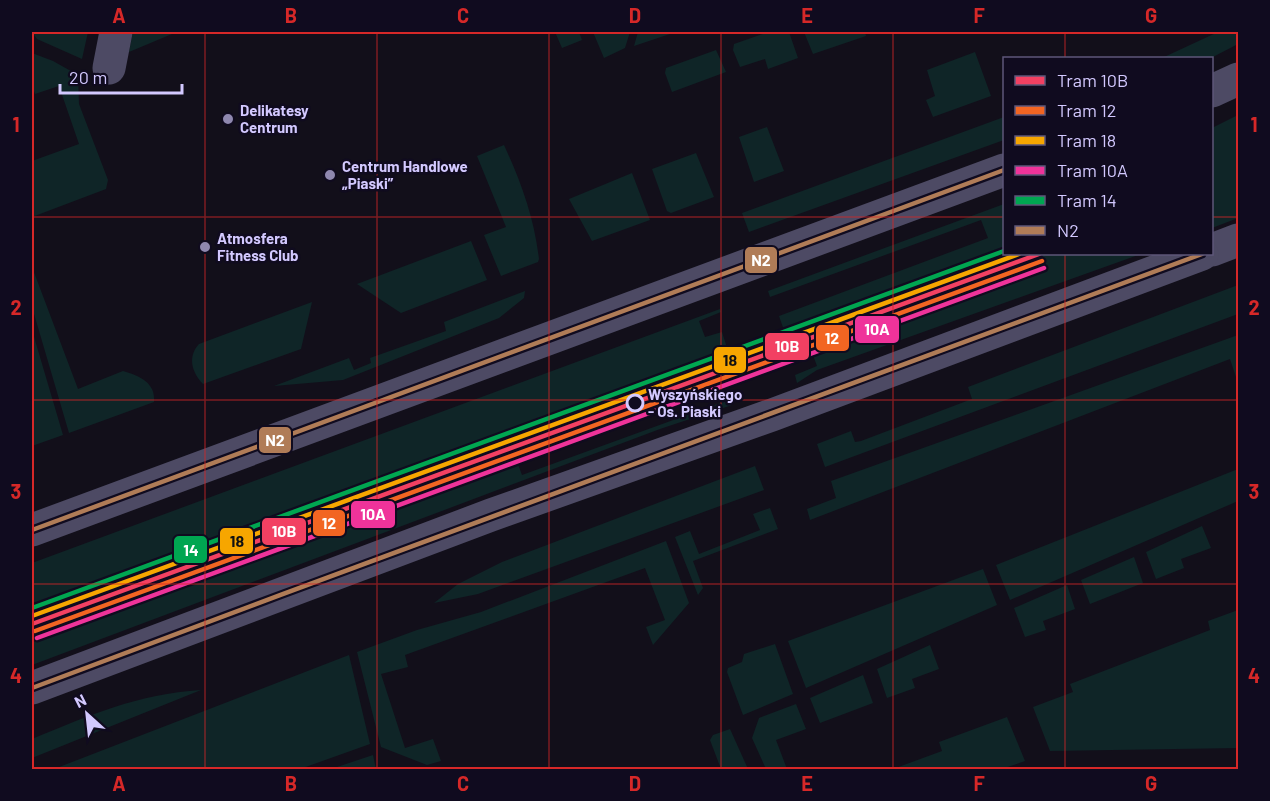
<svg xmlns="http://www.w3.org/2000/svg" width="1270" height="801" font-family="Barlow,sans-serif">
	<rect width="100%" height="100%" fill="#120f1a"/>
	<!-- green -->
	<g fill="#0f2527">
		<polygon points="32,32 88,32 82,59 37,39"/>
		<polygon points="133,32 171,32 172,34 129,52"/>
		<polygon points="555,32 579,32 582,40 562,48"/>
		<polygon points="593,32 630,32 625,48 604,58"/>
		<polygon points="638,32 676,32 634,46"/>
		<polygon points="768,32 789,32 798,58 768,69 765,59 740,67 733,50 734,44"/>
		<polygon points="804,32 865,32 866,36 813,54"/>
		<polygon points="1218,32 1238,32 1238,44 1211,58 1162,58"/>
		<polygon points="716,50 726,72 672,92 665,73 666,68"/>
		<polygon points="975,52 991,96 933,117 926,100 935,96 927,70"/>
		<polygon points="32,53 53,61 78,75 79,104 108,180 106,189 32,217 32,161 79,144 59,86 35,94 32,86"/>
		<polygon points="1238,115 1238,218 1212,228 1212,128"/>
		<polygon points="1004,117 1004,140 749,232 742,213"/>
		<polygon points="767,127 784,171 754,182 739,137"/>
		<path d="M504,145C521,182 534,217 539,259L538,262L501,276L484,235L506,227L477,156Z"/>
		<polygon points="696,153 714,197 671,213 667,211 652,169"/>
		<polygon points="632,173 650,220 592,241 569,199"/>
		<polygon points="1004,204 1004,254 1141,254 817,370 797,383 795,375 817,366 811,350 793,356 779,316 988,238 981,220 770,297 768,291"/>
		<polygon points="471,241 487,280 401,313 357,284"/>
		<path d="M32,267L78,389L123,371C140,376 156,383 154,402L69,433L32,307Z"/>
		<polygon points="1238,285 1238,314 825,467 817,444 851,431 855,442 861,441 972,399 968,387"/>
		<polygon points="525,291 524,298 499,318 343,380 274,386 349,358 354,370 371,363 370,358 446,331 444,322"/>
		<path d="M312,302L301,349L203,384C192,373 187,357 199,344Z"/>
		<polygon points="720,309 721,312 699,321 705,337 722,332 735,373 515,456 522,475 731,399 732,405 660,429 32,665 32,563"/>
		<polygon points="32,330 63,435 32,446"/>
		<polygon points="1238,335 1238,383 1230,359 810,520 807,509 836,498 831,481"/>
		<polygon points="755,466 764,490 478,594 434,603 458,584 502,562"/>
		<polygon points="1238,469 1238,501 1010,600 996,565"/>
		<polygon points="770,508 778,529 693,561 703,588 698,595 675,537 690,531 699,554 760,530 753,514"/>
		<polygon points="1202,526 1211,548 1181,559 1184,568 1156,579 1146,552"/>
		<polygon points="666,541 689,603 653,645 646,627 665,620 645,568 405,655 408,667 381,674 405,748 433,739 441,761 427,765 381,747 357,652 417,630 481,612"/>
		<polygon points="1134,557 1143,583 1090,604 1081,580"/>
		<polygon points="983,569 997,605 806,688 788,641"/>
		<polygon points="1067,585 1075,609 1043,621 1046,630 1025,637 1014,608"/>
		<polygon points="1238,610 1238,748 1050,751 1033,707 1073,692 1070,684 1210,630 1208,621"/>
		<polygon points="775,644 793,694 743,715 727,672 728,668 742,662 744,654"/>
		<polygon points="930,645 939,669 912,679 915,688 887,698 877,669"/>
		<polygon points="349,655 370,744 300,769 54,769"/>
		<polygon points="863,675 873,703 820,723 810,698"/>
		<path d="M201,690L32,758V739C90,715 138,694 201,690Z"/>
		<polygon points="796,704 806,729 776,740 787,769 766,769 752,738 759,718"/>
		<polygon points="1007,717 1025,761 1002,769 893,769 942,751 939,742"/>
		<polygon points="730,729 748,769 721,769 710,740 713,735"/>
		<polygon points="373,755 376,769 331,769"/>
	</g>
	<g fill="none" stroke-linecap="round" stroke-linejoin="round">
		<!-- minor -->
		<g stroke="#4d4a64" stroke-width="33">
			<polyline points="109,68 116,32"/>
			<polyline points="1212,91 1238,79"/>
			<polyline points="1212,250 1238,240"/>
			<polyline points="32,530 1004,170"/>
			<polyline points="32,688 491,515 772,415 1202,254"/>
		</g>
		<defs>
			<g id="bus-1">
				<polyline points="32,530 1004,170"/>
				<path d="M32,688C421,541 812,400 1202,254"/>
			</g>
		</defs>
		<!-- bus-1 casing -->
		<use href="#bus-1" stroke="#100b1f" stroke-width="9"/>
		<!-- bus-1 -->
		<use href="#bus-1" stroke="#b07c57" stroke-width="4.5"/>
		<defs>
			<polyline id="tram-1" points="32,624 1039,254"/>
			<polyline id="tram-2" points="35,631 1042,261"/>
			<polyline id="tram-3" points="32,616 1019,254"/>
			<polyline id="tram-4" points="37,638 1044,268"/>
			<polyline id="tram-5" points="32,608 1004,251"/>
		</defs>
		<!-- tram-1 casing -->
		<use href="#tram-1" stroke="#100b1f" stroke-width="9"/>
		<!-- tram-2 casing -->
		<use href="#tram-2" stroke="#100b1f" stroke-width="9"/>
		<!-- tram-3 casing -->
		<use href="#tram-3" stroke="#100b1f" stroke-width="9"/>
		<!-- tram-4 casing -->
		<use href="#tram-4" stroke="#100b1f" stroke-width="9"/>
		<!-- tram-5 casing -->
		<use href="#tram-5" stroke="#100b1f" stroke-width="9"/>
		<!-- tram-1 -->
		<use href="#tram-1" stroke="#f24062" stroke-width="4.5"/>
		<!-- tram-2 -->
		<use href="#tram-2" stroke="#f26522" stroke-width="4.5"/>
		<!-- tram-3 -->
		<use href="#tram-3" stroke="#f7a600" stroke-width="4.5"/>
		<!-- tram-4 -->
		<use href="#tram-4" stroke="#ef339a" stroke-width="4.5"/>
		<!-- tram-5 -->
		<use href="#tram-5" stroke="#00a651" stroke-width="4.5"/>
	</g>
	<!-- grid -->
	<path fill="none" stroke="#d62828" stroke-width="1.5" stroke-opacity="0.55" d="M205,32V770M377,32V770M549,32V770M721,32V770M893,32V770M1065,32V58M32,217H1004M1212,217H1238M1065,254V770M32,400H1238M32,584H1238"/>
	<!-- markers -->
	<g fill="#8f88af" stroke="#100b1f" stroke-width="2">
		<circle cx="228" cy="119" r="6"/>
		<circle cx="330" cy="175" r="6"/>
		<circle cx="205" cy="247" r="6"/>
	</g>
	<circle fill="#100b1f" stroke="#d3c9ff" stroke-width="3" cx="635" cy="403" r="8"/>
	<g text-anchor="middle" dominant-baseline="central" stroke-width="5" stroke-linejoin="round" paint-order="stroke">
		<!-- poi labels -->
		<g font-size="15" font-weight="bold" fill="#d3c9ff" stroke="#100b1f" text-anchor="start">
			<text x="240" y="110">Delikatesy<tspan x="240" dy="17">Centrum</tspan></text>
			<text x="342" y="166">Centrum Handlowe<tspan x="342" dy="17">„Piaski”</tspan></text>
			<text x="217" y="238">Atmosfera<tspan x="217" dy="17">Fitness Club</tspan></text>
		</g>
		<!-- stop labels -->
		<g font-size="15" font-weight="bold" fill="#d3c9ff" stroke="#100b1f" text-anchor="start">
			<text x="648" y="394">Wyszyńskiego<tspan x="648" dy="17">- Os. Piaski</tspan></text>
		</g>
	</g>
	<g stroke="#100b1f" stroke-width="2">
		<rect x="744" y="246" width="34" height="28" rx="6" fill="#b07c57"/>
		<rect x="854" y="315" width="46" height="29" rx="6" fill="#ef339a"/>
		<rect x="815" y="324" width="35" height="28" rx="6" fill="#f26522"/>
		<rect x="764" y="332" width="46" height="29" rx="6" fill="#f24062"/>
		<rect x="713" y="346" width="34" height="28" rx="6" fill="#f7a600"/>
		<rect x="258" y="426" width="34" height="28" rx="6" fill="#b07c57"/>
		<rect x="350" y="500" width="46" height="29" rx="6" fill="#ef339a"/>
		<rect x="312" y="509" width="34" height="28" rx="6" fill="#f26522"/>
		<rect x="261" y="517" width="46" height="29" rx="6" fill="#f24062"/>
		<rect x="219" y="527" width="35" height="28" rx="6" fill="#f7a600"/>
		<rect x="173" y="535" width="35" height="29" rx="6" fill="#00a651"/>
	</g>
	<g font-size="16" text-anchor="middle" font-weight="bold" fill="#fff">
		<text x="761" y="266">N2</text>
		<text x="877" y="335">10A</text>
		<text x="832" y="344">12</text>
		<text x="787" y="352">10B</text>
		<text x="275" y="446">N2</text>
		<text x="373" y="520">10A</text>
		<text x="329" y="529">12</text>
		<text x="284" y="537">10B</text>
		<text x="191" y="556">14</text>
	</g>
	<g font-size="16" text-anchor="middle" font-weight="bold" fill="#111">
		<text x="730" y="366">18</text>
		<text x="237" y="547">18</text>
	</g>
	<!-- border -->
	<rect width="1270" height="801" fill="none" stroke="#100b1f" stroke-width="66"/>
	<!-- legend -->
	<rect x="1003" y="57" width="210" height="198" fill="#100b1f" stroke="#5e5779" stroke-width="1.5"/>
	<rect x="1015" y="76" width="30" height="9" fill="#f24062" stroke="#5e5779" stroke-width="1.5"/>
	<text x="1057" y="87" font-size="18" fill="#d3c9ff">Tram 10B</text>
	<rect x="1015" y="106" width="30" height="9" fill="#f26522" stroke="#5e5779" stroke-width="1.5"/>
	<text x="1057" y="117" font-size="18" fill="#d3c9ff">Tram 12</text>
	<rect x="1015" y="136" width="30" height="9" fill="#f7a600" stroke="#5e5779" stroke-width="1.5"/>
	<text x="1057" y="147" font-size="18" fill="#d3c9ff">Tram 18</text>
	<rect x="1015" y="166" width="30" height="9" fill="#ef339a" stroke="#5e5779" stroke-width="1.5"/>
	<text x="1057" y="177" font-size="18" fill="#d3c9ff">Tram 10A</text>
	<rect x="1015" y="196" width="30" height="9" fill="#00a651" stroke="#5e5779" stroke-width="1.5"/>
	<text x="1057" y="207" font-size="18" fill="#d3c9ff">Tram 14</text>
	<rect x="1015" y="226" width="30" height="9" fill="#b07c57" stroke="#5e5779" stroke-width="1.5"/>
	<text x="1057" y="237" font-size="18" fill="#d3c9ff">N2</text>
	<!-- north arrow -->
	<g transform="translate(87 714) rotate(333)" stroke="#100b1f" stroke-width="4.5" paint-order="stroke">
	<path d="M0-4.5L10 22L0 15L-10 22Z" fill="#d3c9ff"/>
	<text y="-9" font-size="16" font-weight="bold" text-anchor="middle" fill="#d3c9ff">N</text>
	</g>
	<!-- scale -->
	<path d="M60 84v9h122v-9" fill="none" stroke="#d3c9ff" stroke-width="3"/>
	<text x="69" y="84" font-size="18" fill="#d3c9ff" stroke="#100b1f" stroke-width="4.5" paint-order="stroke">20 m</text>
	<rect x="33" y="33" width="1204" height="735" fill="none" stroke="#d62828" stroke-width="2"/>
	<g font-size="20" text-anchor="middle" font-weight="bold" fill="#d62828">
		<text x="119" y="23">A</text>
		<text x="291" y="23">B</text>
		<text x="463" y="23">C</text>
		<text x="635" y="23">D</text>
		<text x="807" y="23">E</text>
		<text x="979" y="23">F</text>
		<text x="1151" y="23">G</text>
		<text x="16" y="132">1</text>
		<text x="1254" y="132">1</text>
		<text x="16" y="315">2</text>
		<text x="1254" y="315">2</text>
		<text x="16" y="499">3</text>
		<text x="1254" y="499">3</text>
		<text x="16" y="683">4</text>
		<text x="1254" y="683">4</text>
		<text x="119" y="791">A</text>
		<text x="291" y="791">B</text>
		<text x="463" y="791">C</text>
		<text x="635" y="791">D</text>
		<text x="807" y="791">E</text>
		<text x="979" y="791">F</text>
		<text x="1151" y="791">G</text>
	</g>
</svg>
